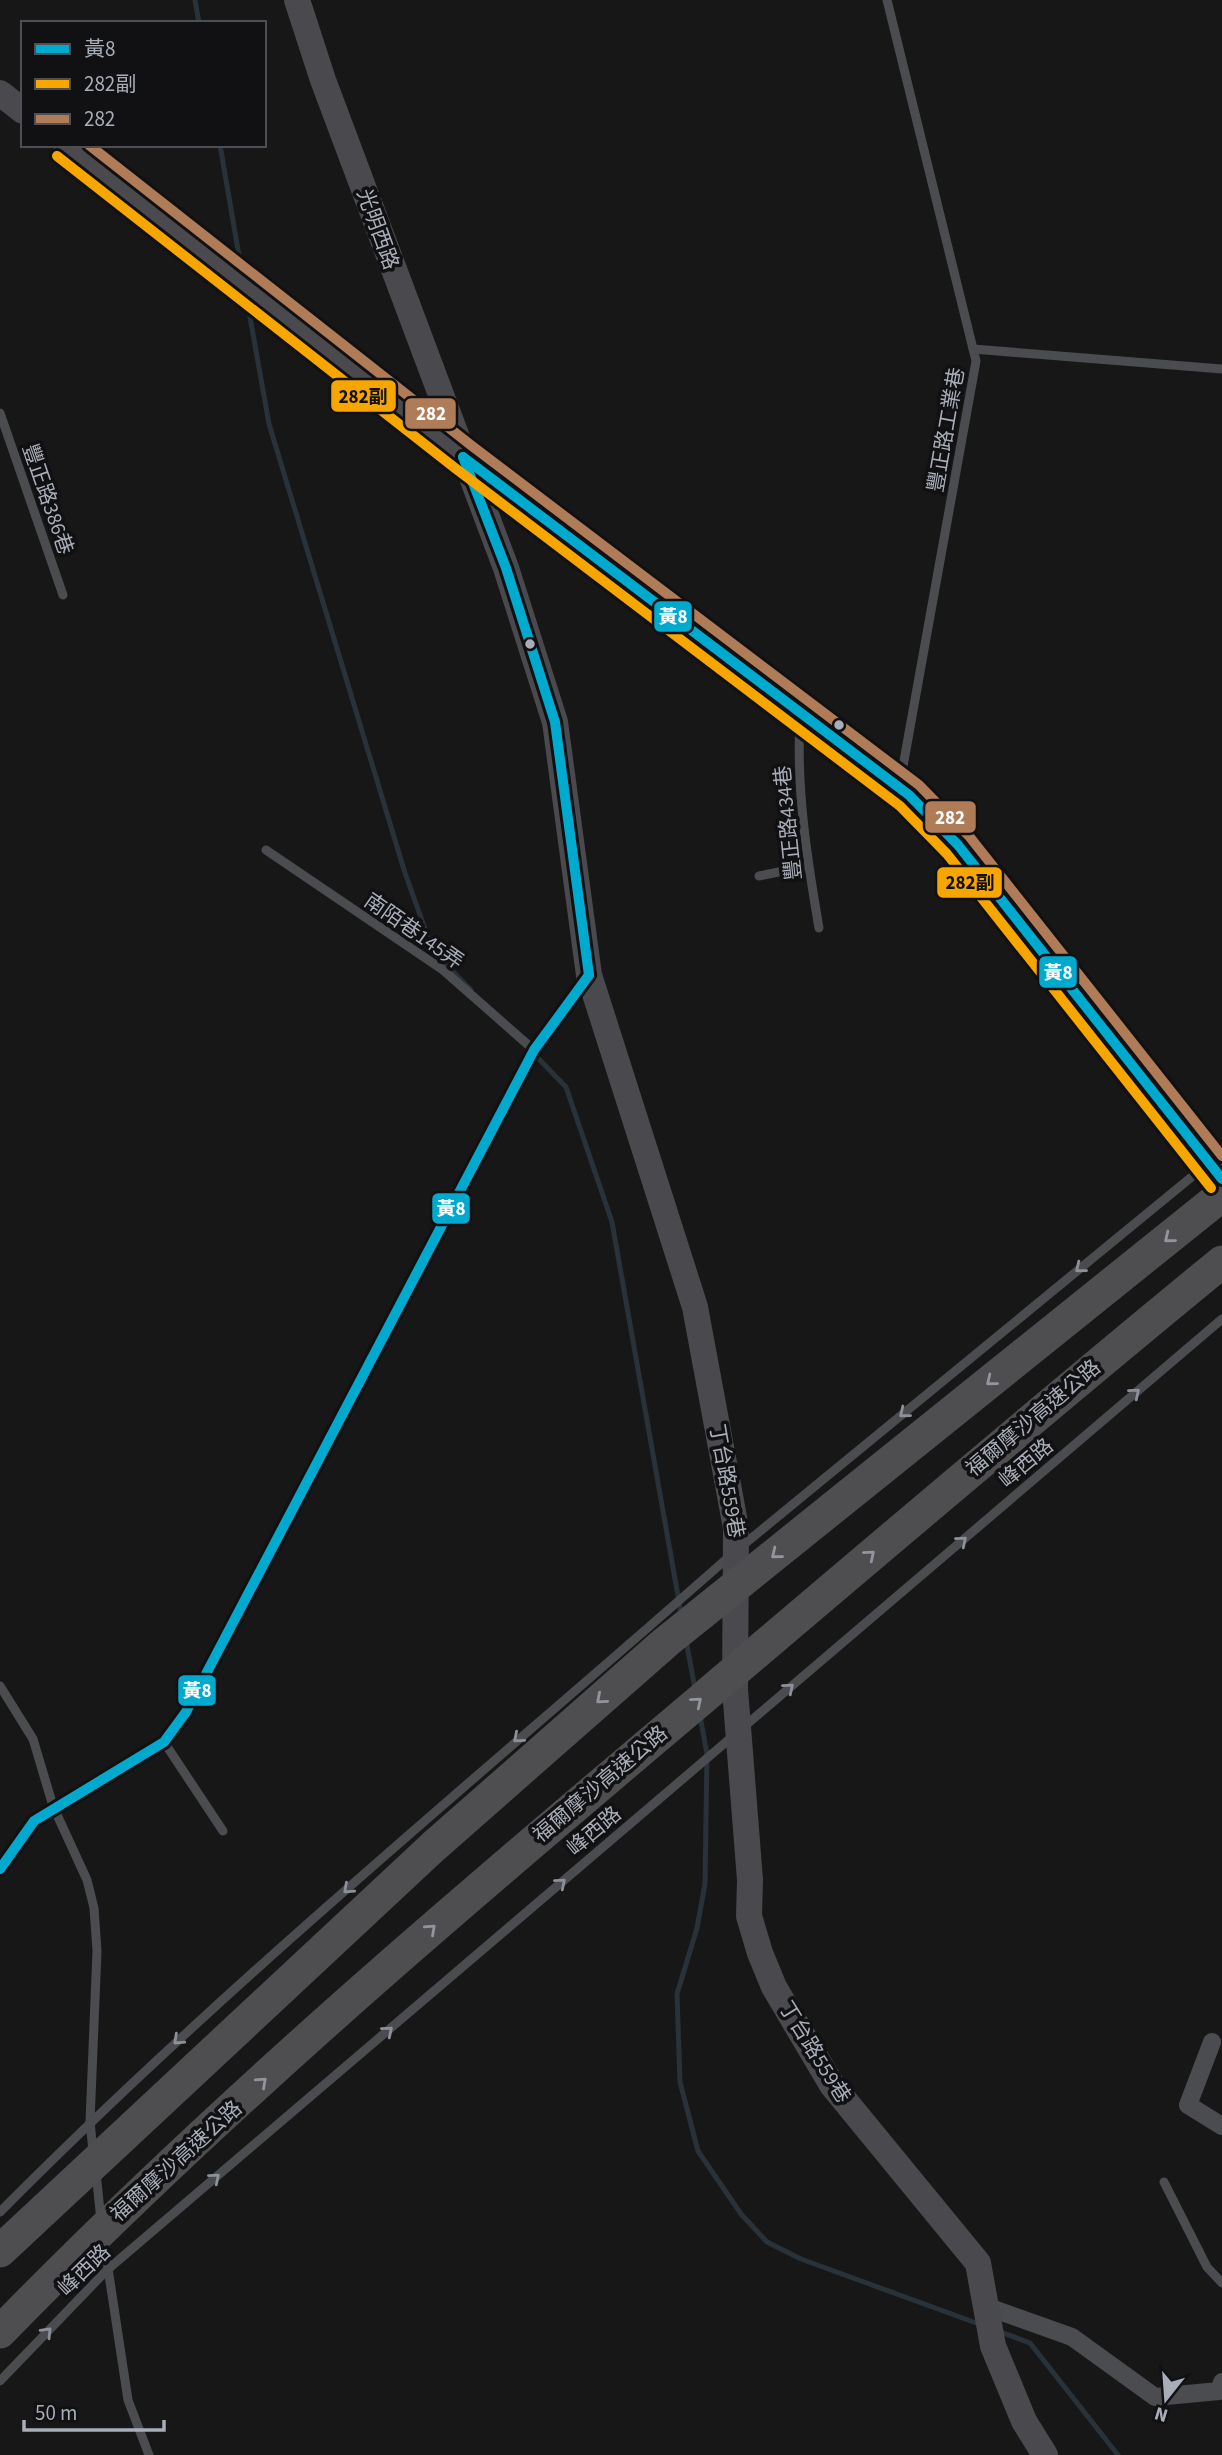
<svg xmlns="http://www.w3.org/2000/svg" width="1222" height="2455" font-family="'Source Sans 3','Noto Sans TC',sans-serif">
	<rect width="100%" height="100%" fill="#171717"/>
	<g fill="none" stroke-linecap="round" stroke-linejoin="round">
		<!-- stream -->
		<g stroke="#2a3239" stroke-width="5">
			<polyline points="195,0 199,23"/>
			<polyline points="220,145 242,273"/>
			<polyline points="247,300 269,424 405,873 433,951 471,990"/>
			<polyline points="532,1052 566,1087 612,1222 681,1613"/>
			<polyline points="686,1640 695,1689"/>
			<polyline points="700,1716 707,1754 705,1884 697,1928 677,1994 680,2082 698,2151 741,2214 767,2242 801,2259 979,2324"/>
			<polyline points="998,2331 1030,2343 1118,2455"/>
		</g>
		<!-- lane -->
		<g stroke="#4b4c50" stroke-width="9">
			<polyline points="887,0 976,361 900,783"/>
			<polyline points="973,349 1222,369"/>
			<polyline points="0,413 63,595"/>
			<path d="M800,718C796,789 807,858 819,928"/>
			<polyline points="266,850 443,970 534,1050"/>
			<polyline points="759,876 808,866"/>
			<polyline points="742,1546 1222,1152"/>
			<polyline points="0,1686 33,1739 53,1806 87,1880 94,1908 97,1951 90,2122 93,2151"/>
			<polyline points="164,1742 223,1831"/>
			<polyline points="0,1869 34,1821 164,1742 186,1712 534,1050 586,979"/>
			<polyline points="96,2172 101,2221"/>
			<polyline points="1164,2182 1207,2267 1222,2283"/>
			<path d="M0,2212C231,1979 485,1772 731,1555"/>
			<polyline points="104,2242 128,2400 149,2455"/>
			<polyline points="0,2381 107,2270 1222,1319"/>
		</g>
		<!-- street -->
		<g stroke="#4b4c50" stroke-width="18">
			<polyline points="1212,2042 1188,2105 1222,2126"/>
			<polyline points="988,2307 1072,2337 1155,2397 1219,2391 1222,2382"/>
		</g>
		<!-- secondary -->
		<g stroke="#4a4a4e" stroke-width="26">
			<polyline points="297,0 323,80 506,568 555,722 589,975 695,1307 736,1528 735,1689 750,1880 749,1916 760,1953 774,1987 832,2085 978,2263 993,2346 1024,2421 1045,2455"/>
			<polyline points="0,93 23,111"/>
			<polyline points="66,145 463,457 909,795 958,845 1222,1179"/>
		</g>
		<!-- highway-bridge -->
		<g stroke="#4e4e51" stroke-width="33">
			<polyline points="0,2251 434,1846 666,1642 1222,1195"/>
			<path d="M0,2332C220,2106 462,1901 703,1698C875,1552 1047,1405 1222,1262"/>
		</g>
		<defs>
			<g id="bus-1">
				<polyline points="463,457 909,795 958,845 1222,1179"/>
				<polyline points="463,457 506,568 555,722 589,975"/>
				<polyline points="0,1869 34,1821 164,1742 186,1712 534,1050 589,975"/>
			</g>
			<polyline id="bus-2" points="57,156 455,468 900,806 947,854 1211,1188"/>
			<polyline id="bus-3" points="89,145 472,446 919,785 969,836 1222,1156"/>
		</defs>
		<!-- bus-1 casing -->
		<use href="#bus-1" stroke="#111113" stroke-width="16"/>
		<!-- bus-2 casing -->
		<use href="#bus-2" stroke="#111113" stroke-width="16"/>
		<!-- bus-3 casing -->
		<use href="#bus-3" stroke="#111113" stroke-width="16"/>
		<!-- bus-1 -->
		<use href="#bus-1" stroke="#00a9ce" stroke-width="10"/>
		<!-- bus-2 -->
		<use href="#bus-2" stroke="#f7a600" stroke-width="10"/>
		<!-- bus-3 -->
		<use href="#bus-3" stroke="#b07c57" stroke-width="10"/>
	</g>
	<!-- one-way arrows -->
	<defs><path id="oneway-chevron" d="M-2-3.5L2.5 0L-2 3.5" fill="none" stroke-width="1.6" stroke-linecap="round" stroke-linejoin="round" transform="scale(1.75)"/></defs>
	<g stroke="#92959e">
		<use href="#oneway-chevron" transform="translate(1169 1238) rotate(141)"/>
		<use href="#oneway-chevron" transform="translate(991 1381) rotate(141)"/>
		<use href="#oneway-chevron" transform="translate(776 1554) rotate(141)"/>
		<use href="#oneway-chevron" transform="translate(870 1555) rotate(-40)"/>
		<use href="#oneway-chevron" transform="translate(601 1699) rotate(139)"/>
		<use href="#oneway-chevron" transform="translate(697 1702) rotate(-40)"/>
		<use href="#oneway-chevron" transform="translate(431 1929) rotate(-42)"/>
		<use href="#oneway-chevron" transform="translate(262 2082) rotate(-42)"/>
	</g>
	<g stroke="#8c9099">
		<use href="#oneway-chevron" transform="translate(1080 1268) rotate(141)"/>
		<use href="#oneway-chevron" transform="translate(1135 1393) rotate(-40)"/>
		<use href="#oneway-chevron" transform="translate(904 1413) rotate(141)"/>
		<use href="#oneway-chevron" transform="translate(962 1541) rotate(-40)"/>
		<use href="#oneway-chevron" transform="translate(789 1688) rotate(-40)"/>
		<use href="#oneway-chevron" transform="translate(518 1738) rotate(139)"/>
		<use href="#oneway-chevron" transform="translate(561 1883) rotate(-40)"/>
		<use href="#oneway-chevron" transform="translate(348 1889) rotate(138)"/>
		<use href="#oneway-chevron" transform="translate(388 2031) rotate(-40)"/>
		<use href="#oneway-chevron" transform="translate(178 2040) rotate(137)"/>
		<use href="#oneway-chevron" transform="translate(215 2178) rotate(-40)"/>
		<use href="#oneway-chevron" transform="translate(47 2332) rotate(-46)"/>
	</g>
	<!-- markers -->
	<g fill="#a8adb8" stroke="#111113" stroke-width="2.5">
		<circle cx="530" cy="644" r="6"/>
		<circle cx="839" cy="725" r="6"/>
	</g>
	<g text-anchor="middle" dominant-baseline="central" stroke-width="7" stroke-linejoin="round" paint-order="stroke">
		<!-- street labels -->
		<g font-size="21" fill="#a8adb8" stroke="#111113">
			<text transform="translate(378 229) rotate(70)">光明西路</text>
			<text transform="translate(946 430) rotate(-80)">豐正路工業巷</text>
			<text transform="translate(48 499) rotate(71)">豐正路386巷</text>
			<text transform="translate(788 823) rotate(-96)">豐正路434巷</text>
			<text transform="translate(414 931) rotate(35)">南陌巷145弄</text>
			<text transform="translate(1033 1418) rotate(-40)">福爾摩沙高速公路</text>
			<text transform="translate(1026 1463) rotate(-40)">峰西路</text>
			<text transform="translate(727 1481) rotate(80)">丁台路559巷</text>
			<text transform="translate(600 1784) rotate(-40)">福爾摩沙高速公路</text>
			<text transform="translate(594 1831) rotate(-40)">峰西路</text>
			<text transform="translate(815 2052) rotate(58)">丁台路559巷</text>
			<text transform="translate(176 2161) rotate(-42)">福爾摩沙高速公路</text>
			<text transform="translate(84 2270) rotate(-44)">峰西路</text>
		</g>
	</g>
	<g stroke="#111113" stroke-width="2.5">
		<rect x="330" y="379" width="67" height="34" rx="7" fill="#f7a600"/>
		<rect x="404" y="397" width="53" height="33" rx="7" fill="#b07c57"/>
		<rect x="653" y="600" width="40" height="33" rx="7" fill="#00a9ce"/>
		<rect x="924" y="800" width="53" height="34" rx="7" fill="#b07c57"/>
		<rect x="936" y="866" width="67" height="33" rx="7" fill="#f7a600"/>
		<rect x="1038" y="955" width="40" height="34" rx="7" fill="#00a9ce"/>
		<rect x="431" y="1192" width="40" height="33" rx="7" fill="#00a9ce"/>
		<rect x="177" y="1674" width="40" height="33" rx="7" fill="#00a9ce"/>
	</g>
	<g font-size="19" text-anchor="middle" font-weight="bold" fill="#fff">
		<text x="431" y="420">282</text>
		<text x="673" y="623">黃8</text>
		<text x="950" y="824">282</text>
		<text x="1058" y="979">黃8</text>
		<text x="451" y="1215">黃8</text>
		<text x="197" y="1697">黃8</text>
	</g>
	<g font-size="19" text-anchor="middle" font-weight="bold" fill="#111">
		<text x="363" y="403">282副</text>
		<text x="970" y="889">282副</text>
	</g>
	<!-- legend -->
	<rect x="21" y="21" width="245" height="126" fill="#111113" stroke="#4d4f55" stroke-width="2"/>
	<rect x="35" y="44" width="35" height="10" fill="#00a9ce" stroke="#4d4f55" stroke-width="2"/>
	<text x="84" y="56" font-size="21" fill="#a8adb8">黃8</text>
	<rect x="35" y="79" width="35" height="10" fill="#f7a600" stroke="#4d4f55" stroke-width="2"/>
	<text x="84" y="91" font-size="21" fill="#a8adb8">282副</text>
	<rect x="35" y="114" width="35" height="10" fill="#b07c57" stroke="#4d4f55" stroke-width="2"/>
	<text x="84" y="126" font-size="21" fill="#a8adb8">282</text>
	<!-- north arrow -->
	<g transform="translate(1166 2399) rotate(197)" stroke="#111113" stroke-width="5" paint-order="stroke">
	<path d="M0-5L12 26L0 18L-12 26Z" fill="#a8adb8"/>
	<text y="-10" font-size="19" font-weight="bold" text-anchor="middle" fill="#a8adb8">N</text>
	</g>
	<!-- scale -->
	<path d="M24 2420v10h140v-10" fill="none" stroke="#a8adb8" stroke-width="3.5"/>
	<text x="35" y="2420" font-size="21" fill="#a8adb8" stroke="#111113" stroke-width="5" paint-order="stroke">50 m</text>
</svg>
